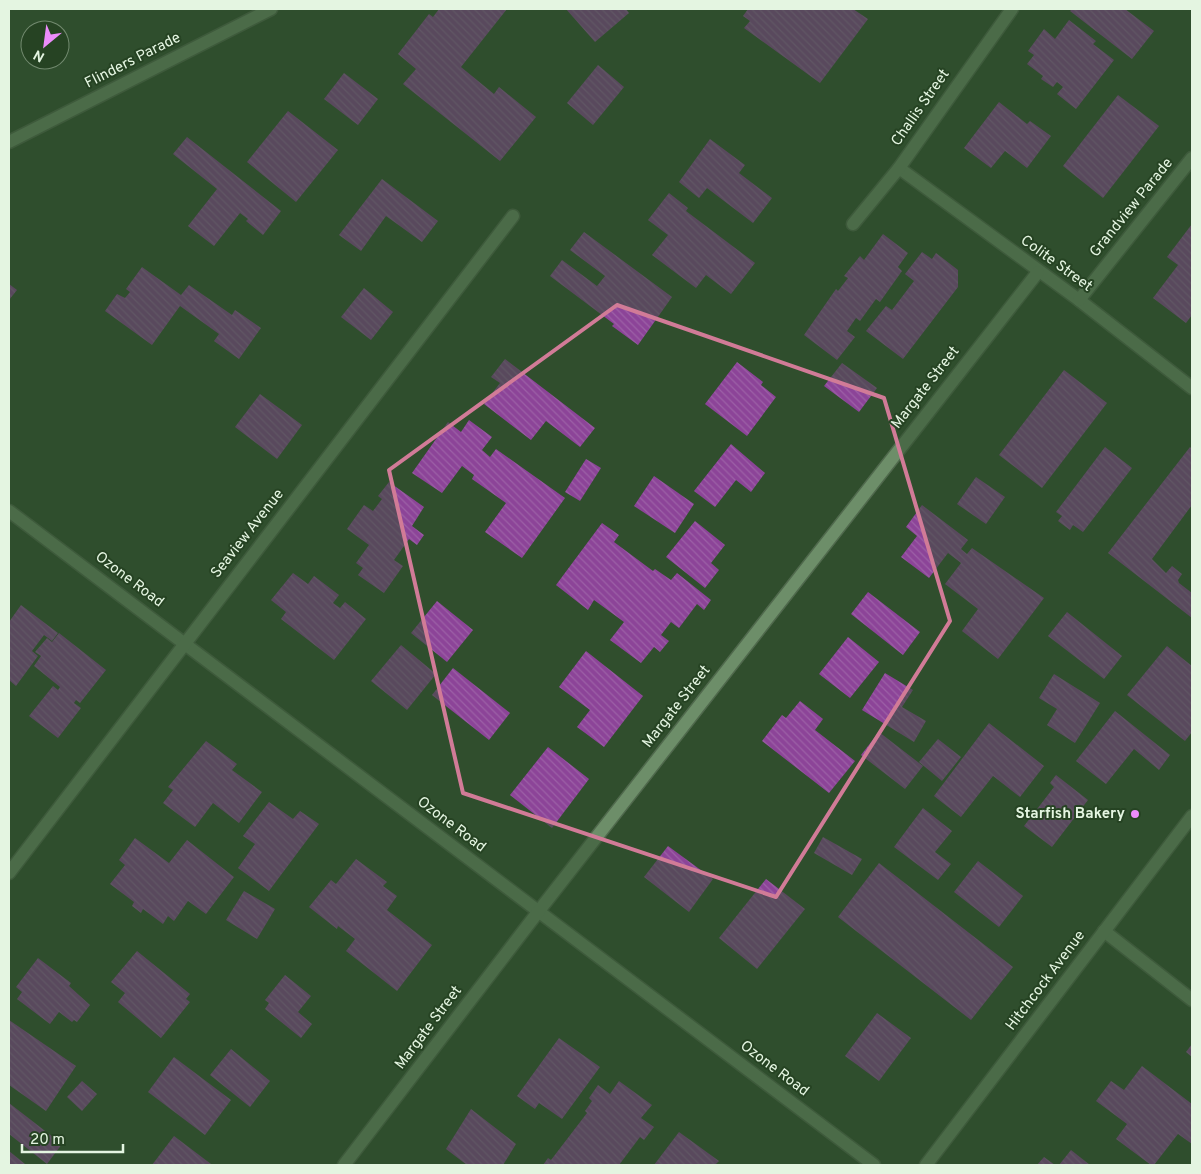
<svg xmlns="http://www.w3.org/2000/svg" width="1201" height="1174" font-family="Overpass,sans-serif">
	<defs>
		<pattern id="building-back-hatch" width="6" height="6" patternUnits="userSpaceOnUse" patternTransform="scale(1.25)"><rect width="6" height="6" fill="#8c4498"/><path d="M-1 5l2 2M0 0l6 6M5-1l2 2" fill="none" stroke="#9c60a6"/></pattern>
	</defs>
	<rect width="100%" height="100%" fill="#304e2d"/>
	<!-- building -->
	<g fill="url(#building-back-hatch)">
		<polygon points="439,9 507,9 461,67 494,94 499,87 536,117 500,161 403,84 416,69 398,54 429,14 433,17"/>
		<polygon points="566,9 626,9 629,13 595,42"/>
		<polygon points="748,9 853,9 868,19 820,83 744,28 750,21 743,16"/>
		<polygon points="1072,9 1125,9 1154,31 1132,59 1070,11"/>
		<polygon points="1069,20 1096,41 1093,44 1114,60 1076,109 1057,94 1063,87 1057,82 1053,87 1041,79 1043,76 1027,64 1034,55 1028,51 1044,29 1055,39"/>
		<polygon points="598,65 624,87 593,125 567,103"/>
		<polygon points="344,73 378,99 358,125 324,99"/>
		<polygon points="1118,95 1159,126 1103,198 1063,166"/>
		<polygon points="999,102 1027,124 1030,121 1051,136 1027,168 1005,151 991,168 964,148"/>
		<polygon points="288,111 338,150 296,202 247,162"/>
		<polygon points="187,137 281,211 263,235 246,221 248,219 240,213 214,246 188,226 217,189 173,154"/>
		<polygon points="710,139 745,165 739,173 772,198 753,223 707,188 699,198 679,182"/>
		<polygon points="382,179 438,221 422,242 386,216 361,251 339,235"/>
		<polygon points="669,193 688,208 686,211 755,263 731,294 706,275 696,288 652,255 668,235 648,220"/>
		<polygon points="1192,224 1192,315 1186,323 1153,298 1178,265 1167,257"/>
		<polygon points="584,232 672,297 638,345 612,326 614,324 550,276 562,260 597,286 605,276 570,250"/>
		<polygon points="883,234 908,253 898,267 902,271 880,302 876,299 860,321 856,318 847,331 855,337 837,360 804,335 836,289 838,291 848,278 844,276 860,256 864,260"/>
		<polygon points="922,252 932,259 936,253 958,270 958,287 903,359 866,331 886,306 892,310 914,281 905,274"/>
		<polygon points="142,267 181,295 189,285 232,315 235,310 261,328 239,359 214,341 219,334 180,306 152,345 105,311 117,294 125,298 130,292 126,289"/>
		<polygon points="9,284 17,290 9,300"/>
		<polygon points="364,288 393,312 371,340 341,317"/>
		<polygon points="505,359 595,428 580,447 546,421 531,440 484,404 500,383 491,377"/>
		<polygon points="737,362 763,382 761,385 776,397 747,436 705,404"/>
		<polygon points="842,363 877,388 859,412 824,386"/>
		<polygon points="1064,370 1107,403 1042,488 999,455"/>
		<polygon points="260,394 302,425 277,459 235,427"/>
		<polygon points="469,420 492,437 482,450 490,457 496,449 565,498 522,558 485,532 506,503 472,479 474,475 462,466 442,493 412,473 448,422 461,432"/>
		<polygon points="731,444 765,473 751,492 736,480 715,507 694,491"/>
		<polygon points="1105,447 1132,468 1083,532 1073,525 1070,530 1058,521 1062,516 1056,512"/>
		<polygon points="1190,447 1192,449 1192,505 1152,559 1166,573 1172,566 1182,574 1178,580 1179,583 1192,593 1192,618 1108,553"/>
		<polygon points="586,459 601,468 580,501 565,492"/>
		<polygon points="654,476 694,504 675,533 634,506"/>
		<polygon points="976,477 1005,497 986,524 957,504"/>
		<polygon points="389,482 424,507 412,526 424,535 417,545 409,539 394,560 403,566 384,593 358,575 363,568 356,563 369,545 347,529 364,505 373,511 382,499 378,496"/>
		<polygon points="922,505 968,540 961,549 967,554 972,548 1044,598 998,659 962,631 978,609 945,584 961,563 948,553 929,578 901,557 917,536 906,527"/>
		<polygon points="695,521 725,545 711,563 719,570 705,588 666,557"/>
		<polygon points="602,523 619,535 614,542 653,571 655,569 671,580 677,573 711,600 704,610 697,604 679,628 671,622 661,635 669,641 660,652 654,647 641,663 610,640 624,622 594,600 588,610 556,585"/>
		<polygon points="293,573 308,584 314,576 339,595 333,603 340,608 345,602 366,619 334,660 281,619 286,612 271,600"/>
		<polygon points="868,592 920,632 903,655 851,614"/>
		<polygon points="437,601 473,630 447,662 411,633"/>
		<polygon points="21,605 58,633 52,641 44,635 32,651 38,656 16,686 9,680 9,622"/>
		<polygon points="1067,612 1122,656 1104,679 1048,636"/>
		<polygon points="59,633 106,670 80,703 76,700 74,703 81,708 58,738 29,716 53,686 58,690 60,687 34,666 41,656 35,652 47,638 52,642"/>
		<polygon points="848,637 879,662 850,698 819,674"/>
		<polygon points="401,645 436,674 407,710 371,681"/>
		<polygon points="1167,646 1192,666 1192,732 1185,741 1127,695"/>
		<polygon points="586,651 643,696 604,747 577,727 590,710 559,687"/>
		<polygon points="453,668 510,713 489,740 432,695"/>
		<polygon points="885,673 913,690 902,707 926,721 914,742 862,710"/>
		<polygon points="1054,674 1100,703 1075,743 1047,725 1057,709 1039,698"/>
		<polygon points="800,701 823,719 815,730 855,761 829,793 762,741 782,715 786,718"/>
		<polygon points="1115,711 1170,755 1159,770 1134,749 1106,784 1076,761"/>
		<polygon points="989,723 1044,766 1020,797 993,776 961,817 934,796"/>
		<polygon points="879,732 923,766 905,789 861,755"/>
		<polygon points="938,739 961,757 942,781 919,762"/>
		<polygon points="206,741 237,764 232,770 262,792 239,823 213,803 195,827 163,803 173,790 168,787"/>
		<polygon points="548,747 589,779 552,828 510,795"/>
		<polygon points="1056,775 1088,800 1052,847 1024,826 1054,787 1050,783"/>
		<polygon points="269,802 293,819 300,811 319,824 269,891 238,868 255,844 243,836"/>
		<polygon points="923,808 952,831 935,852 951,864 938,880 894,847"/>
		<polygon points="823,837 862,859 852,875 814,853"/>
		<polygon points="135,838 169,863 187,840 234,877 206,914 188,901 174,921 168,916 163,924 143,909 141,913 132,906 134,902 110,884 125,865 119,860"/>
		<polygon points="668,846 713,879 689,912 644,877"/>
		<polygon points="356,859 387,882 383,886 397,896 387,910 432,945 397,991 346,951 355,939 338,926 337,929 309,907 331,880 336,884"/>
		<polygon points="978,861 1023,896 999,927 954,892"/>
		<polygon points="879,863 1013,967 971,1020 838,917"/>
		<polygon points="766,879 805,909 757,969 719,938"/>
		<polygon points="244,891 275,909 257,939 226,920"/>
		<polygon points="137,951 190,994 186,999 190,1002 161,1038 118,1002 125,993 111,982"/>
		<polygon points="38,958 71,983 69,986 90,1005 77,1022 74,1020 72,1022 59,1012 50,1024 17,999 22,992 16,987"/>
		<polygon points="285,975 311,996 298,1012 312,1024 301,1038 265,1009 269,1003 265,1000"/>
		<polygon points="877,1013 911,1038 879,1081 845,1056"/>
		<polygon points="9,1020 76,1066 46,1111 9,1085"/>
		<polygon points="559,1038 600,1067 562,1119 539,1103 535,1109 517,1096"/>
		<polygon points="1192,1044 1192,1057 1186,1052"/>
		<polygon points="231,1049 270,1081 250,1107 210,1075"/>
		<polygon points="174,1057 231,1100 205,1135 148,1092"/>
		<polygon points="1142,1066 1192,1104 1192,1144 1178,1134 1154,1165 1151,1165 1116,1139 1127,1124 1096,1101 1111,1081 1124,1090"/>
		<polygon points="82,1081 97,1094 82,1111 67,1097"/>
		<polygon points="619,1081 652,1105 641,1118 654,1127 644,1140 640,1137 619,1165 543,1165 548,1158 551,1160 587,1113 585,1111 592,1101 589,1098 598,1085 610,1094"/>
		<polygon points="9,1103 62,1144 47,1164 9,1134"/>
		<polygon points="471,1109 516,1144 503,1165 467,1165 446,1149"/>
		<polygon points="679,1132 719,1161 715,1165 654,1165"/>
		<polygon points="174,1136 211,1164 210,1165 152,1165"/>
		<polygon points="1071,1150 1090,1165 1059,1165"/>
		<polygon points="9,1151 25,1164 23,1165 9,1165"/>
		<polygon points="1044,1157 1055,1165 1037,1165"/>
	</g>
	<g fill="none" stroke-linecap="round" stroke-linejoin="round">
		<defs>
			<g id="minor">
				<polyline points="9,142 271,9"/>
				<polyline points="899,168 1079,300 1192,388"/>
				<polyline points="853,224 899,168 1012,9"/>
				<polyline points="1079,300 1192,158"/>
				<polyline points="9,511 874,1165"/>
				<polyline points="9,873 513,216"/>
				<polyline points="1104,931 1192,1000"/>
				<polyline points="344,1165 538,912 1038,272"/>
				<polyline points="926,1165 1192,816"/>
			</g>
		</defs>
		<!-- minor casing -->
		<use href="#minor" stroke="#50694d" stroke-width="15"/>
		<!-- minor -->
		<use href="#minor" stroke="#6d8e69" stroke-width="12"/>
	</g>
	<!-- marked area -->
	<path d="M0 0H1201V1174H0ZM617,305L884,398L950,621L776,897L463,793L389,470Z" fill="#304e2d" fill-opacity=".55" fill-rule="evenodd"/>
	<path fill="none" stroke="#d17b97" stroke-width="4" stroke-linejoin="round" d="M617,305L884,398L950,621L776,897L463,793L389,470Z"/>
	<!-- markers -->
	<circle fill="#ec8cfb" stroke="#264323" stroke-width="2" cx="1135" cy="814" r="5"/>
	<g text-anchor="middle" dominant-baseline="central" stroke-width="4" stroke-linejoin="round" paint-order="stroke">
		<!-- street labels -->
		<g font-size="15" fill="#e4f5e1" stroke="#264323">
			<text transform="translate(133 61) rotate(-27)">Flinders Parade</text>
			<text transform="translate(921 108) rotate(-55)">Challis Street</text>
			<text transform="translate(1132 208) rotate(-51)">Grandview Parade</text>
			<text transform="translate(1056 264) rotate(36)">Colite Street</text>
			<text transform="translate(926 388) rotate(-52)">Margate Street</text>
			<text transform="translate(248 534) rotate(-52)">Seaview Avenue</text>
			<text transform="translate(129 580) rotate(37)">Ozone Road</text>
			<text transform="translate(677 707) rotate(-52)">Margate Street</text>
			<text transform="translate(451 825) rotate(37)">Ozone Road</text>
			<text transform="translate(1046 981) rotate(-53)">Hitchcock Avenue</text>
			<text transform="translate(429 1028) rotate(-53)">Margate Street</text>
			<text transform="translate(774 1069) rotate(37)">Ozone Road</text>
		</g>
		<!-- poi labels -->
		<g font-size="15" font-weight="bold" fill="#e4f5e1" stroke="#264323" text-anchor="end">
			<text x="1125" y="814">Starfish Bakery</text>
		</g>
	</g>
	<!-- border -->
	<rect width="1201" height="1174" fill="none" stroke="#e4f5e1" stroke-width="20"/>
	<!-- north arrow -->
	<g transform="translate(45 45) rotate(209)"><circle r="24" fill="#264323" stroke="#728a6f"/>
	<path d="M0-4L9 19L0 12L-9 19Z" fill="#ec8cfb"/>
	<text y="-8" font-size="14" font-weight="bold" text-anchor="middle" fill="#e4f5e1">N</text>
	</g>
	<!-- scale -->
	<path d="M22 1144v8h101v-8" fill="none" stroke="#e4f5e1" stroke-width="2.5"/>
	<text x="30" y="1144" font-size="15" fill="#e4f5e1" stroke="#264323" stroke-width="4" paint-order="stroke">20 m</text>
</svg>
